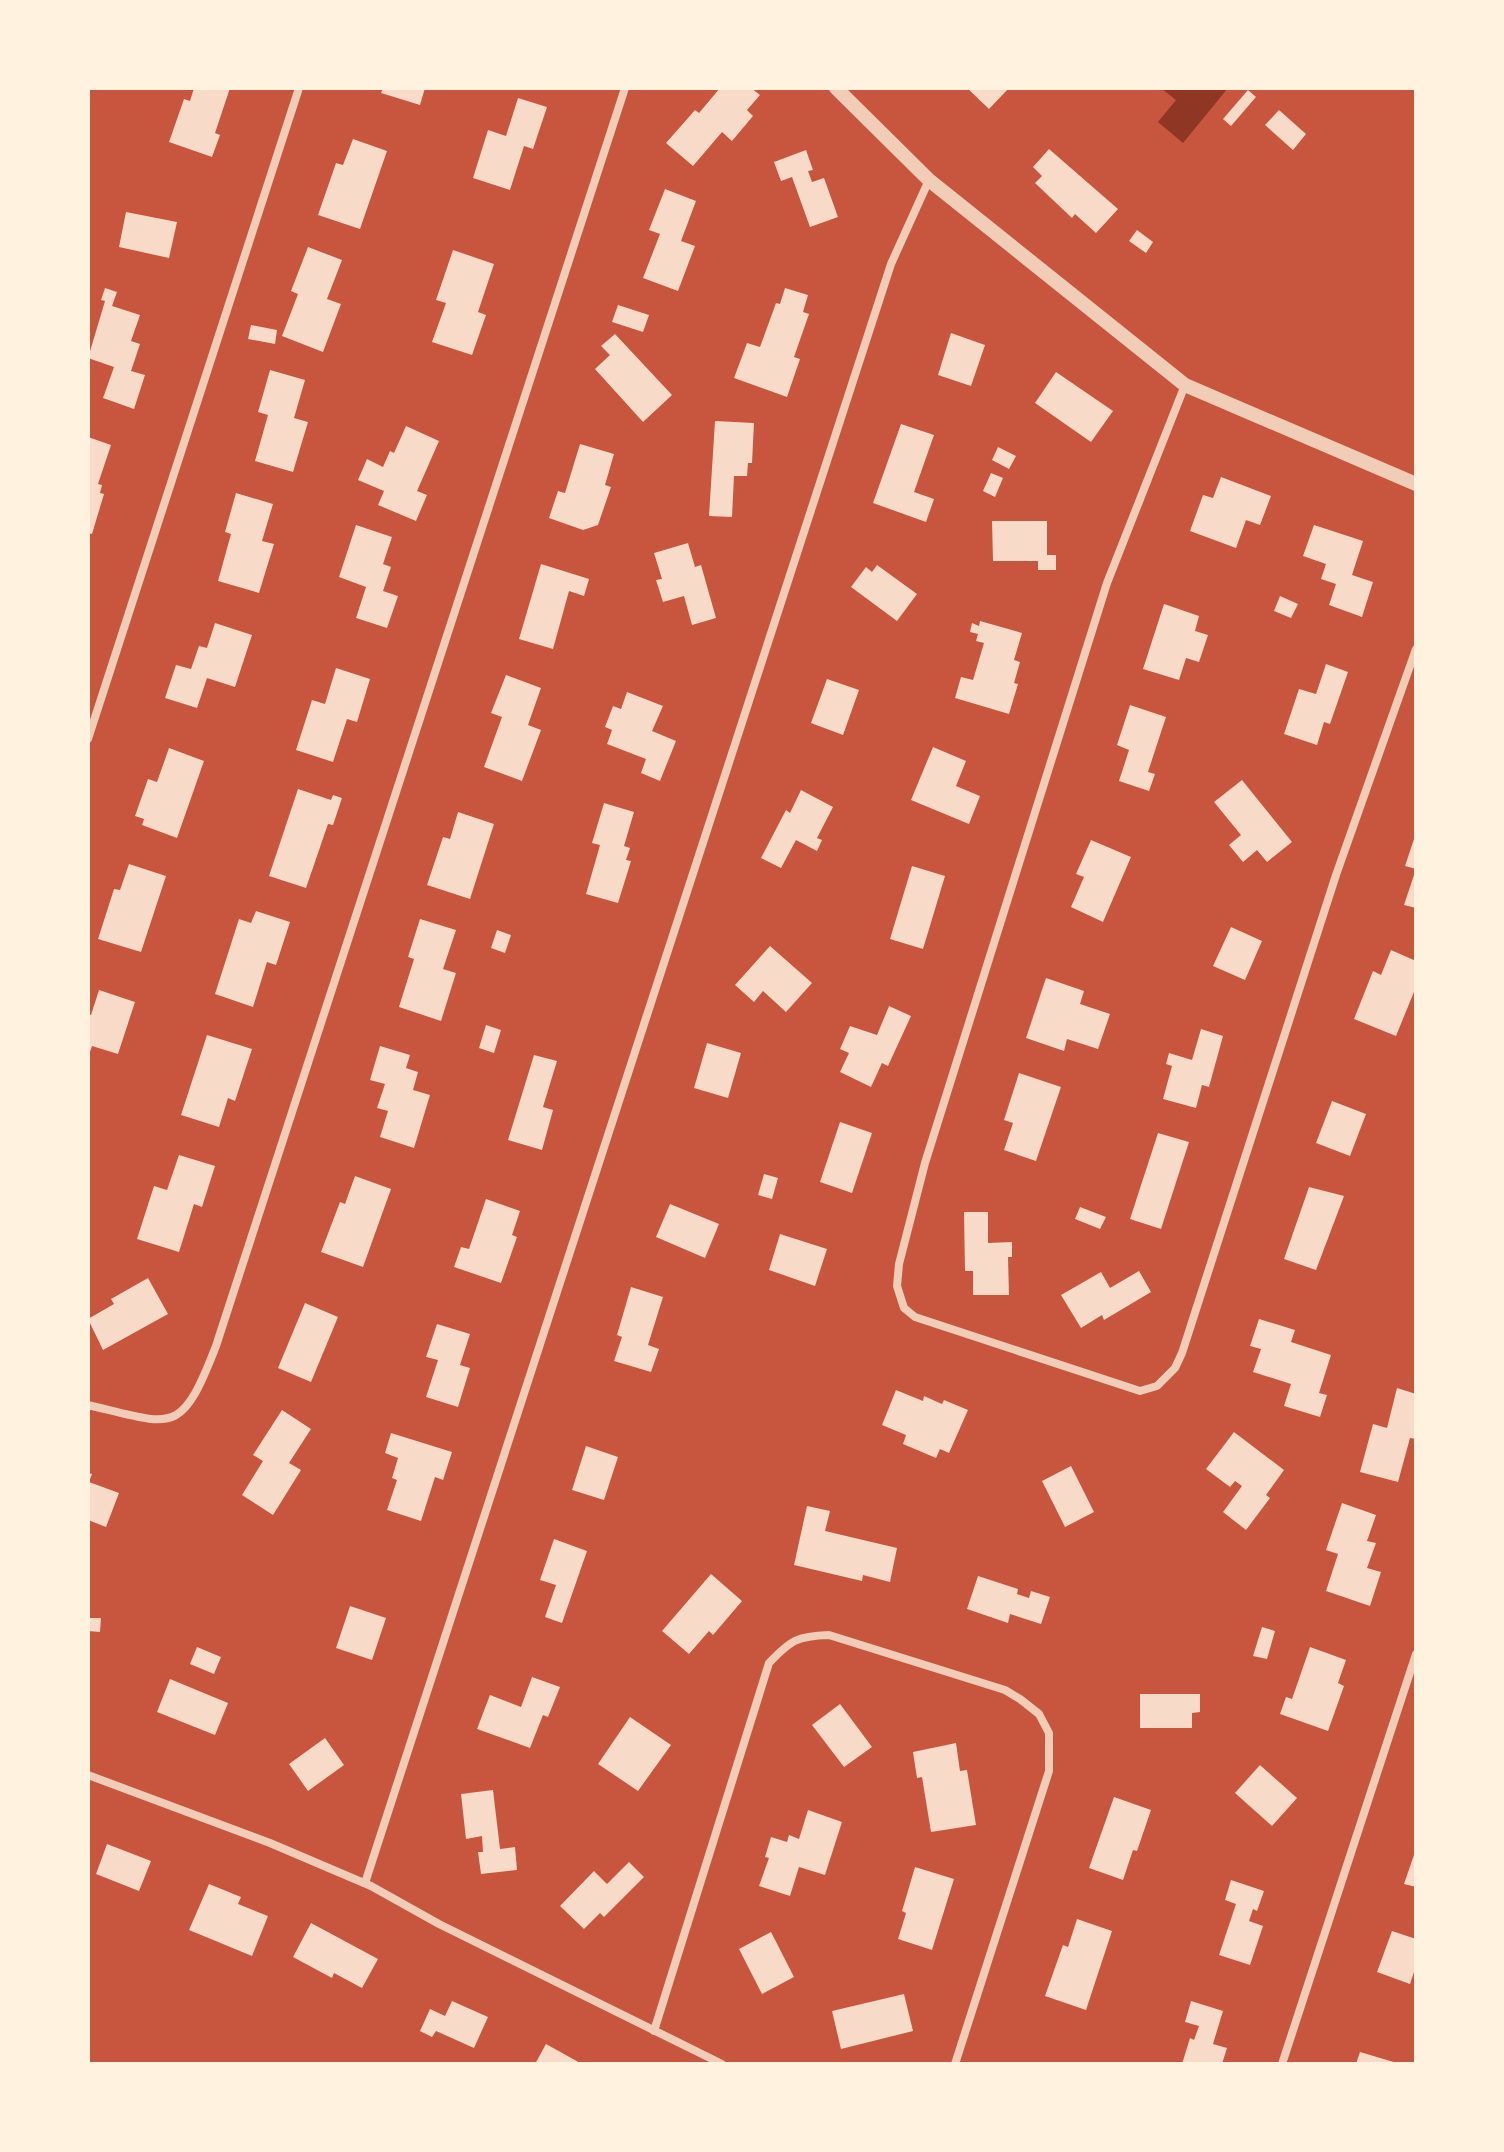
<svg xmlns="http://www.w3.org/2000/svg" width="1504" height="2152" font-family="'Times New Roman',serif">
	<rect width="100%" height="100%" fill="#c8553d"/>
	<!-- water -->
	<polygon fill="#8f3625" points="1161,88 1228,88 1183,143 1158,122 1176,100"/>
	<!-- building -->
	<g fill="#f7dbc8">
		<polygon points="194,88 230,88 215,133 220,135 212,157 169,142 184,99 190,101"/>
		<polygon points="383,88 425,88 420,105 381,93"/>
		<polygon points="720,88 751,88 760,95 747,110 753,116 732,141 722,132 693,166 666,143 695,110 699,113"/>
		<polygon points="967,88 1009,88 989,109"/>
		<polygon points="1248,90 1256,97 1231,126 1223,119"/>
		<polygon points="518,98 547,107 533,149 524,146 510,190 473,178 488,130 506,136"/>
		<polygon points="1279,110 1306,134 1293,150 1265,125"/>
		<polygon points="353,139 387,151 360,229 318,215 336,163 343,165"/>
		<polygon points="1049,149 1118,209 1096,233 1075,214 1072,218 1035,183 1042,176 1033,167"/>
		<polygon points="806,150 813,170 808,171 812,182 824,178 838,217 810,227 792,177 781,181 774,162"/>
		<polygon points="665,189 696,201 681,241 695,246 678,291 643,278 660,234 649,230"/>
		<polygon points="126,212 177,222 169,258 119,247"/>
		<polygon points="1137,230 1153,242 1146,253 1129,241"/>
		<polygon points="308,247 342,260 327,299 341,304 323,352 282,336 298,294 291,291"/>
		<polygon points="453,250 494,264 478,312 486,315 472,355 432,342 446,303 436,300"/>
		<polygon points="105,288 117,292 112,306 140,315 131,341 140,344 131,371 145,375 134,409 103,398 114,367 88,358 105,301 101,300"/>
		<polygon points="785,288 808,295 803,312 809,314 794,357 800,359 787,397 734,378 747,343 760,347 776,303 780,304"/>
		<polygon points="618,305 649,315 643,332 612,322"/>
		<polygon points="251,325 277,330 275,344 248,339"/>
		<polygon points="951,333 985,345 971,386 938,375"/>
		<polygon points="615,334 672,395 643,422 595,369 610,355 601,346"/>
		<polygon points="270,370 305,380 294,418 308,422 293,472 255,461 268,415 258,412"/>
		<polygon points="1056,372 1113,411 1091,442 1035,403"/>
		<polygon points="715,421 754,423 752,463 748,463 747,476 734,476 732,517 709,516"/>
		<polygon points="901,424 934,435 914,492 934,499 926,522 873,503"/>
		<polygon points="406,426 439,441 417,491 427,495 416,521 378,505 384,491 358,480 367,459 383,467 390,451 394,453"/>
		<polygon points="88,437 111,445 98,484 102,485 100,493 104,494 92,534 88,533"/>
		<polygon points="580,444 614,454 605,485 611,487 598,525 583,530 549,518 558,491 565,493"/>
		<polygon points="998,447 1016,456 1009,469 992,460"/>
		<polygon points="991,473 1003,478 995,497 983,491"/>
		<polygon points="1221,477 1271,496 1260,525 1246,520 1236,548 1190,531 1203,495 1213,498"/>
		<polygon points="236,493 273,504 262,541 274,544 259,593 218,581 231,534 225,532"/>
		<polygon points="992,521 1047,521 1047,555 1056,555 1056,570 1038,570 1038,561 993,561"/>
		<polygon points="356,525 392,537 383,564 391,567 383,591 398,596 387,628 356,618 366,587 339,577"/>
		<polygon points="1314,525 1363,541 1352,575 1373,582 1362,617 1329,605 1336,584 1321,579 1326,564 1303,556"/>
		<polygon points="688,543 695,567 701,565 716,618 692,625 684,596 663,602 656,580 662,579 654,553"/>
		<polygon points="541,564 589,579 584,596 569,591 553,649 519,639"/>
		<polygon points="877,565 917,594 897,621 851,587 866,567 872,572"/>
		<polygon points="1280,596 1298,604 1291,618 1274,611"/>
		<polygon points="1164,604 1199,616 1195,631 1208,635 1199,662 1186,658 1179,680 1143,669"/>
		<polygon points="980,621 1022,633 1014,660 1020,662 1014,683 1018,684 1009,714 955,698 961,677 973,680 984,643 976,641 978,634 970,632 972,623 979,626"/>
		<polygon points="215,623 252,635 235,687 207,678 197,708 165,698 176,665 191,669 199,646 207,648"/>
		<polygon points="1326,664 1348,672 1330,724 1324,722 1317,745 1284,734 1299,689 1316,694"/>
		<polygon points="336,668 370,679 357,722 347,719 333,762 296,750 312,700 325,704"/>
		<polygon points="506,675 541,688 528,725 541,730 522,781 484,767 502,717 491,713"/>
		<polygon points="827,679 859,690 843,735 811,723"/>
		<polygon points="627,692 663,706 652,731 676,741 660,781 641,773 646,759 607,744 612,730 605,727 613,706 621,709"/>
		<polygon points="1130,705 1166,717 1148,772 1155,774 1149,791 1119,781 1129,750 1117,745"/>
		<polygon points="933,747 966,761 956,786 980,796 969,824 911,800"/>
		<polygon points="169,748 204,761 177,838 142,825 144,819 135,816 148,779 157,782"/>
		<polygon points="1242,780 1292,842 1267,862 1257,850 1243,862 1229,845 1241,835 1214,802"/>
		<polygon points="298,789 331,800 333,795 342,798 333,825 328,824 306,888 269,876"/>
		<polygon points="801,790 833,807 817,838 822,840 817,851 796,840 781,868 761,858 786,810 790,813"/>
		<polygon points="604,803 634,812 624,846 630,848 626,860 631,861 618,903 586,894 600,845 592,843"/>
		<polygon points="458,812 494,824 470,899 427,885 443,837 450,839"/>
		<polygon points="1416,833 1416,869 1405,866"/>
		<polygon points="1091,840 1131,857 1103,922 1071,907 1084,877 1076,874"/>
		<polygon points="129,864 166,876 141,952 98,939 114,889 120,890"/>
		<polygon points="912,866 945,876 923,949 890,939"/>
		<polygon points="1416,869 1416,908 1404,905"/>
		<polygon points="256,911 290,922 276,965 267,962 253,1007 215,994 239,919 251,923"/>
		<polygon points="420,919 456,930 443,969 456,973 441,1021 399,1007 414,959 408,957"/>
		<polygon points="1231,927 1262,941 1245,980 1213,966"/>
		<polygon points="497,930 511,935 505,953 491,948"/>
		<polygon points="770,946 812,983 786,1012 763,991 754,1002 735,985"/>
		<polygon points="1391,950 1416,961 1416,987 1396,1036 1354,1019 1373,971 1381,975"/>
		<polygon points="1046,978 1084,991 1080,1004 1110,1014 1098,1049 1067,1039 1064,1051 1026,1038"/>
		<polygon points="99,990 135,1002 118,1054 92,1046 88,1058 88,1014 91,1015"/>
		<polygon points="889,1006 911,1016 888,1066 882,1063 871,1087 840,1072 849,1053 840,1049 850,1026 877,1035"/>
		<polygon points="486,1025 501,1030 494,1053 479,1048"/>
		<polygon points="1201,1029 1223,1036 1209,1087 1202,1085 1196,1108 1163,1099 1172,1066 1166,1064 1169,1053 1192,1060"/>
		<polygon points="207,1035 252,1049 235,1101 228,1098 219,1127 181,1115"/>
		<polygon points="707,1043 741,1053 728,1098 694,1088"/>
		<polygon points="380,1046 410,1055 406,1068 418,1072 413,1090 430,1095 414,1148 380,1137 388,1111 377,1108 385,1084 370,1080"/>
		<polygon points="534,1055 557,1061 543,1107 553,1110 542,1150 508,1140"/>
		<polygon points="1019,1073 1061,1087 1036,1161 1004,1150 1013,1123 1004,1120"/>
		<polygon points="1332,1101 1366,1114 1350,1156 1316,1143"/>
		<polygon points="840,1122 872,1133 852,1193 820,1182"/>
		<polygon points="1158,1133 1189,1142 1161,1229 1130,1219"/>
		<polygon points="179,1155 215,1166 202,1207 194,1204 179,1252 137,1239 154,1186 167,1190"/>
		<polygon points="764,1174 778,1178 772,1199 758,1195"/>
		<polygon points="355,1176 391,1189 363,1267 321,1252 340,1202 345,1204"/>
		<polygon points="1309,1187 1344,1196 1316,1270 1284,1259"/>
		<polygon points="486,1199 520,1211 512,1235 517,1237 501,1283 454,1267 461,1247 469,1249"/>
		<polygon points="670,1204 719,1224 705,1258 656,1237"/>
		<polygon points="1080,1207 1106,1217 1100,1229 1075,1219"/>
		<polygon points="964,1212 988,1212 988,1243 1012,1242 1012,1257 1008,1257 1009,1295 973,1295 973,1271 965,1271"/>
		<polygon points="780,1234 827,1249 815,1286 769,1270"/>
		<polygon points="1139,1271 1151,1292 1104,1320 1102,1315 1081,1328 1061,1295 1101,1272 1110,1288"/>
		<polygon points="148,1278 168,1314 103,1350 88,1319 114,1304 111,1299"/>
		<polygon points="631,1287 663,1297 648,1345 659,1349 651,1372 614,1361 622,1337 617,1335"/>
		<polygon points="305,1303 338,1317 311,1382 278,1368"/>
		<polygon points="1259,1319 1295,1330 1291,1342 1331,1355 1319,1393 1327,1395 1320,1417 1284,1406 1291,1384 1253,1372 1261,1349 1250,1346"/>
		<polygon points="437,1324 470,1334 460,1365 470,1368 458,1407 426,1397 438,1360 426,1357"/>
		<polygon points="1397,1388 1416,1394 1416,1439 1410,1438 1398,1482 1360,1472 1373,1424 1387,1428"/>
		<polygon points="896,1390 923,1401 924,1396 942,1404 944,1400 968,1410 949,1453 940,1449 936,1458 903,1444 906,1435 882,1425"/>
		<polygon points="282,1410 311,1429 289,1463 301,1470 273,1515 242,1495 263,1461 253,1455"/>
		<polygon points="1234,1432 1284,1470 1266,1495 1270,1498 1246,1530 1223,1512 1242,1486 1235,1481 1230,1487 1206,1469"/>
		<polygon points="391,1433 452,1452 443,1480 435,1477 421,1521 387,1510 397,1480 392,1478 398,1458 385,1453"/>
		<polygon points="586,1446 618,1457 604,1500 572,1490"/>
		<polygon points="1071,1466 1094,1512 1065,1527 1042,1481"/>
		<polygon points="88,1473 92,1474 89,1482 119,1493 106,1527 88,1520"/>
		<polygon points="1342,1503 1376,1515 1367,1541 1376,1543 1367,1568 1381,1572 1370,1606 1326,1591 1338,1554 1326,1550"/>
		<polygon points="807,1506 830,1511 825,1531 897,1548 890,1582 863,1575 862,1581 794,1565"/>
		<polygon points="554,1539 587,1551 562,1623 545,1617 556,1585 540,1580"/>
		<polygon points="711,1574 742,1601 713,1635 709,1631 689,1654 662,1631"/>
		<polygon points="978,1576 1018,1589 1017,1594 1029,1598 1031,1591 1050,1597 1041,1624 1010,1614 1008,1623 967,1609"/>
		<polygon points="350,1606 386,1618 372,1660 336,1648"/>
		<polygon points="88,1618 101,1618 100,1632 88,1631"/>
		<polygon points="1262,1627 1275,1631 1267,1659 1253,1656"/>
		<polygon points="197,1647 221,1657 214,1674 190,1664"/>
		<polygon points="1310,1647 1346,1660 1338,1683 1344,1686 1328,1731 1280,1714 1286,1697 1292,1699"/>
		<polygon points="532,1677 560,1687 548,1717 543,1715 530,1748 477,1729 490,1695 521,1707"/>
		<polygon points="170,1679 228,1703 215,1735 157,1712"/>
		<polygon points="1140,1694 1200,1694 1200,1712 1192,1713 1192,1728 1140,1728"/>
		<polygon points="840,1704 872,1747 844,1767 812,1725"/>
		<polygon points="630,1717 671,1745 638,1791 598,1764"/>
		<polygon points="325,1738 344,1765 308,1791 289,1764"/>
		<polygon points="956,1743 960,1771 967,1770 976,1825 931,1832 922,1777 917,1778 913,1752"/>
		<polygon points="1260,1765 1297,1798 1272,1826 1235,1793"/>
		<polygon points="493,1790 500,1849 515,1847 517,1870 481,1874 478,1852 483,1852 482,1836 466,1839 461,1794"/>
		<polygon points="1114,1797 1151,1810 1137,1851 1133,1850 1123,1880 1089,1868"/>
		<polygon points="808,1810 842,1822 825,1875 799,1867 790,1896 759,1886 769,1858 765,1857 771,1837 787,1842 789,1835 799,1839"/>
		<polygon points="107,1844 151,1861 139,1891 96,1874"/>
		<polygon points="1416,1849 1416,1887 1404,1884"/>
		<polygon points="629,1862 644,1877 604,1917 600,1913 584,1929 560,1906 594,1871 607,1884"/>
		<polygon points="915,1867 954,1879 932,1950 898,1939 906,1913 902,1911"/>
		<polygon points="1231,1880 1264,1891 1257,1911 1253,1909 1249,1921 1263,1926 1250,1965 1219,1955 1236,1904 1225,1900"/>
		<polygon points="209,1884 241,1897 238,1904 268,1916 252,1956 189,1930"/>
		<polygon points="1077,1919 1112,1931 1086,2010 1045,1996 1063,1945 1068,1947"/>
		<polygon points="311,1923 378,1959 362,1988 334,1973 332,1978 293,1957"/>
		<polygon points="1392,1931 1416,1939 1416,1966 1410,1984 1377,1972"/>
		<polygon points="771,1932 794,1977 762,1994 739,1949"/>
		<polygon points="904,1994 913,2031 841,2049 832,2011"/>
		<polygon points="452,2001 488,2017 474,2048 436,2031 432,2037 420,2031 430,2009 445,2016"/>
		<polygon points="1191,2001 1223,2011 1213,2044 1227,2048 1222,2064 1182,2064 1190,2038 1194,2040 1199,2026 1185,2022"/>
		<polygon points="546,2044 582,2064 535,2064"/>
		<polygon points="1360,2052 1397,2063 1397,2064 1356,2064"/>
	</g>
	<g fill="none" stroke-linecap="round" stroke-linejoin="round">
		<!-- minor -->
		<g stroke="#f1ccb7" stroke-width="8">
			<polyline points="1185,385 1107,583 925,1163 899,1264 897,1286 904,1308 915,1317 1140,1391 1157,1386 1175,1368 1182,1353 1336,875 1416,649"/>
			<polyline points="88,739 299,88"/>
			<path d="M88,1405C175,1426 181,1436 216,1346L625,88"/>
			<polyline points="88,1775 270,1843 371,1886 439,1924 722,2064"/>
			<polyline points="365,1883 891,264 929,180"/>
			<path d="M654,2031L769,1663C791,1640 797,1636 829,1635L1005,1690L1020,1699L1039,1714L1049,1733V1771L955,2064"/>
			<polyline points="1282,2064 1416,1654"/>
		</g>
		<!-- tertiary -->
		<polyline stroke="#f1ccb7" stroke-width="14" points="836,88 929,180 1185,385 1416,484"/>
	</g>
	<!-- border -->
	<rect width="1504" height="2152" fill="none" stroke="#fff3e0" stroke-width="180"/>
</svg>
